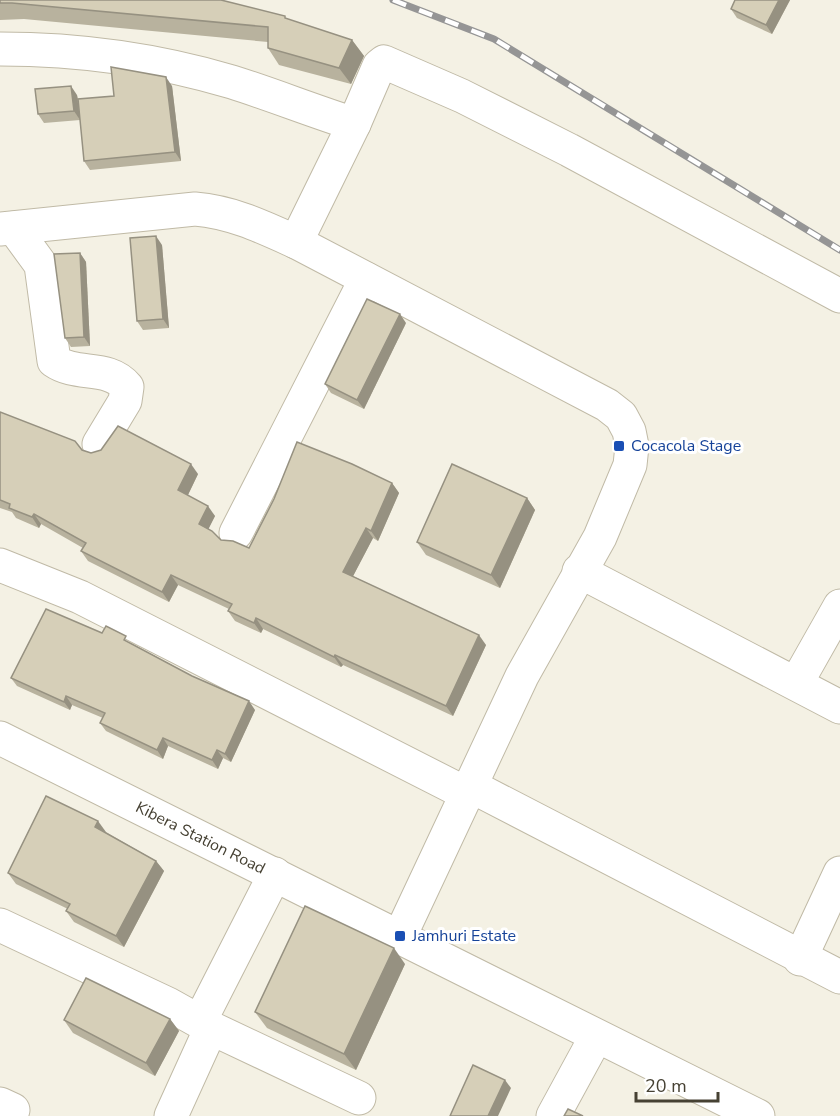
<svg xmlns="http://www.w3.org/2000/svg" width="840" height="1116" font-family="'Nunito Sans',sans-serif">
	<rect width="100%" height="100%" fill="#f4f1e4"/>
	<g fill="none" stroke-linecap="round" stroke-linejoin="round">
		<defs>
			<g id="minor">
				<path d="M0,49C77,49 158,60 232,82C273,95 313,111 354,124L296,242"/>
				<polyline points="354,124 379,66 384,62 462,96 569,150 840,296"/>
				<path d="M14,228L41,265L54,361C77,377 108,364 127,387L125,401L99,444"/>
				<path d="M0,229L195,209C232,212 263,227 296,242L607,405L621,416L629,431L632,446L630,465L600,537L522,676L400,936"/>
				<polyline points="236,533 366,279"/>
				<polyline points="0,565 80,597 465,793"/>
				<polyline points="579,571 840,707"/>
				<polyline points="797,682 840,606"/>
				<path id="s1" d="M0,738L758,1116"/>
				<polyline points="469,785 840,977"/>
				<polyline points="0,925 168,1004 211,1028"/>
				<polyline points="800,959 840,873"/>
				<polyline points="200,1021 275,874"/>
				<polyline points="0,1104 13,1110"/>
				<polyline points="171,1116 211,1028 359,1098"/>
				<polyline points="553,1116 596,1037"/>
			</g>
		</defs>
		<!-- minor casing -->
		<use href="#minor" stroke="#c0baa6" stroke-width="35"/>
		<!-- minor -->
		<use href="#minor" stroke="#fff" stroke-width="33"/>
		<defs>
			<polyline id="rail" points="393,0 494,39 840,250"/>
		</defs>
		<!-- rail casing -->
		<use href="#rail" stroke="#959595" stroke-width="7"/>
		<!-- rail -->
		<use href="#rail" stroke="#fff" stroke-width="4.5" stroke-dasharray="14" stroke-linecap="butt"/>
	</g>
	<!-- wall -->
	<g fill="#b8b29e">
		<polygon points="0,0 288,19 352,40 364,56 351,84 279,65 268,48 268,42 24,19 0,20"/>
		<polygon points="735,0 790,0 772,34 737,18 731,9"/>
		<polygon points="172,86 181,161 90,170 84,161 80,120 44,123 38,114 77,95 78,99 114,96"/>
		<polygon points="162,245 169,328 143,330 137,321"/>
		<polygon points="80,253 86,262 90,346 71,347 65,338"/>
		<polygon points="406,323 364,409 331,393 325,384"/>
		<polygon points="0,412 82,450 91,453 198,474 188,495 215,516 208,529 221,540 249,548 392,483 399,493 378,541 373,538 353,576 486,645 453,716 343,665 341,667 263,629 261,633 235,621 228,611 229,609 178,585 169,602 88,561 81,551 83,548 41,524 39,528 16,518 12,512 0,508"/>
		<polygon points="527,498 535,510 500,588 426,555 417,542"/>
		<polygon points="102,633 131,643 255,710 231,762 223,758 218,769 168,746 163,759 106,731 100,723 103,718 72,705 70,710 17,686 11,678"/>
		<polygon points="106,832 156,861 164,871 124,947 74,922 66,911 68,909 16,884 8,873"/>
		<polygon points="405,964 356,1070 267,1028 255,1012"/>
		<polygon points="170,1019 179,1031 155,1076 73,1033 64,1020"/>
	</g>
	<!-- shaded-wall -->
	<g fill="#969181">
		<polygon points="779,0 790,0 772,34 766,25"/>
		<polygon points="352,40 364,56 351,84 339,68"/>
		<polygon points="166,77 172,86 181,161 175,152"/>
		<polygon points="71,86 77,95 80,120 74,111"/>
		<polygon points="156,236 162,245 169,328 163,319"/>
		<polygon points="80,253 86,262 90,346 84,337"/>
		<polygon points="400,314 406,323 364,409 357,400"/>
		<polygon points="191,464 198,474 185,501 178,490"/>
		<polygon points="392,483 399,493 378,541 371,531"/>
		<polygon points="527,498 535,510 500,588 491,575"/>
		<polygon points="208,506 215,516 206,534 199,524"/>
		<polygon points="34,514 41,524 39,528 32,517"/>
		<polygon points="366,528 373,538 350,582 343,572"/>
		<polygon points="171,575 178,585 169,602 162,592"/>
		<polygon points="256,618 263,629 261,633 254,623"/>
		<polygon points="479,635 486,645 453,716 446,706"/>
		<polygon points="335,655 343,665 341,667 334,657"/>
		<polygon points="66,696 72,705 70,710 64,702"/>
		<polygon points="249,701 255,710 231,762 225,754"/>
		<polygon points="163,738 168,746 163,759 157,750"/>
		<polygon points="217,750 223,758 218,769 212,760"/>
		<polygon points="98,821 106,832 103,838 95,827"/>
		<polygon points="156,861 164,871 124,947 116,936"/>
		<polygon points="394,948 405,964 356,1070 344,1054"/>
		<polygon points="170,1019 179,1031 155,1076 146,1063"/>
		<polygon points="505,1080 511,1088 498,1116 488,1116"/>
	</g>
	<!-- building -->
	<g fill="#d6cfb8" stroke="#969181" stroke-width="1.5">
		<polygon points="0,0 221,0 285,16 285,18 352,40 339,68 268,48 268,27 12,3 0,3"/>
		<polygon points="735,0 779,0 766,25 731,9"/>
		<polygon points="111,67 166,77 175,152 84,161 78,99 114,96"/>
		<polygon points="71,86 74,111 38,114 35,89"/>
		<polygon points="156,236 163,319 137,321 130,238"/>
		<polygon points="80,253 84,337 65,338 54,254"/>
		<polygon points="367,299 400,314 357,400 325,384"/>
		<polygon points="0,412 75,441 82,450 91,453 101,450 118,426 191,464 178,490 208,506 199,524 212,531 221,540 233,541 249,548 274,499 297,442 352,464 392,483 371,531 366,528 343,572 479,635 446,706 335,655 334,657 256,618 254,623 228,611 232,604 171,575 162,592 81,551 86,543 34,514 32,517 9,508 10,504 0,500"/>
		<polygon points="452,464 527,498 491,575 417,542"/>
		<polygon points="46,609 102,633 106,626 126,636 124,640 192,676 249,701 225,754 217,750 212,760 163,738 157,750 100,723 105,713 66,696 64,702 11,678"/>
		<polygon points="46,796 98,821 95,827 156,861 116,936 66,911 70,904 8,873"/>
		<polygon points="305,906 394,948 344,1054 255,1012"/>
		<polygon points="86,978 170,1019 146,1063 64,1020"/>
		<polygon points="473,1065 505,1080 488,1116 450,1116"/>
		<polygon points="568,1109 583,1116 564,1116"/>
	</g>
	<!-- markers -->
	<g fill="#1a4fb4" stroke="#fff" stroke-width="2">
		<rect x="613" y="440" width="12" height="12" rx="3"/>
		<rect x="394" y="930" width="12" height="12" rx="3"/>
	</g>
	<g text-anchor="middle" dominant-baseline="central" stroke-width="6" stroke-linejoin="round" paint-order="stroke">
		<!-- transit labels -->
		<g font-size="16" fill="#164399" stroke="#fff" text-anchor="start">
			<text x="631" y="446">Cocacola Stage</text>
			<text x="412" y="936">Jamhuri Estate</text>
		</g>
		<!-- street labels -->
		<g font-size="16" fill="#464133" stroke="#fff">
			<text stroke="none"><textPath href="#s1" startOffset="224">Kibera Station Road</textPath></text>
		</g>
	</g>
	<!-- scale -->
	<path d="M636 1092v9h82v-9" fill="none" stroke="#464133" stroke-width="3"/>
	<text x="645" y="1092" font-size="18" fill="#464133" stroke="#ffffff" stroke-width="4.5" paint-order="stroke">20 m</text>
</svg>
